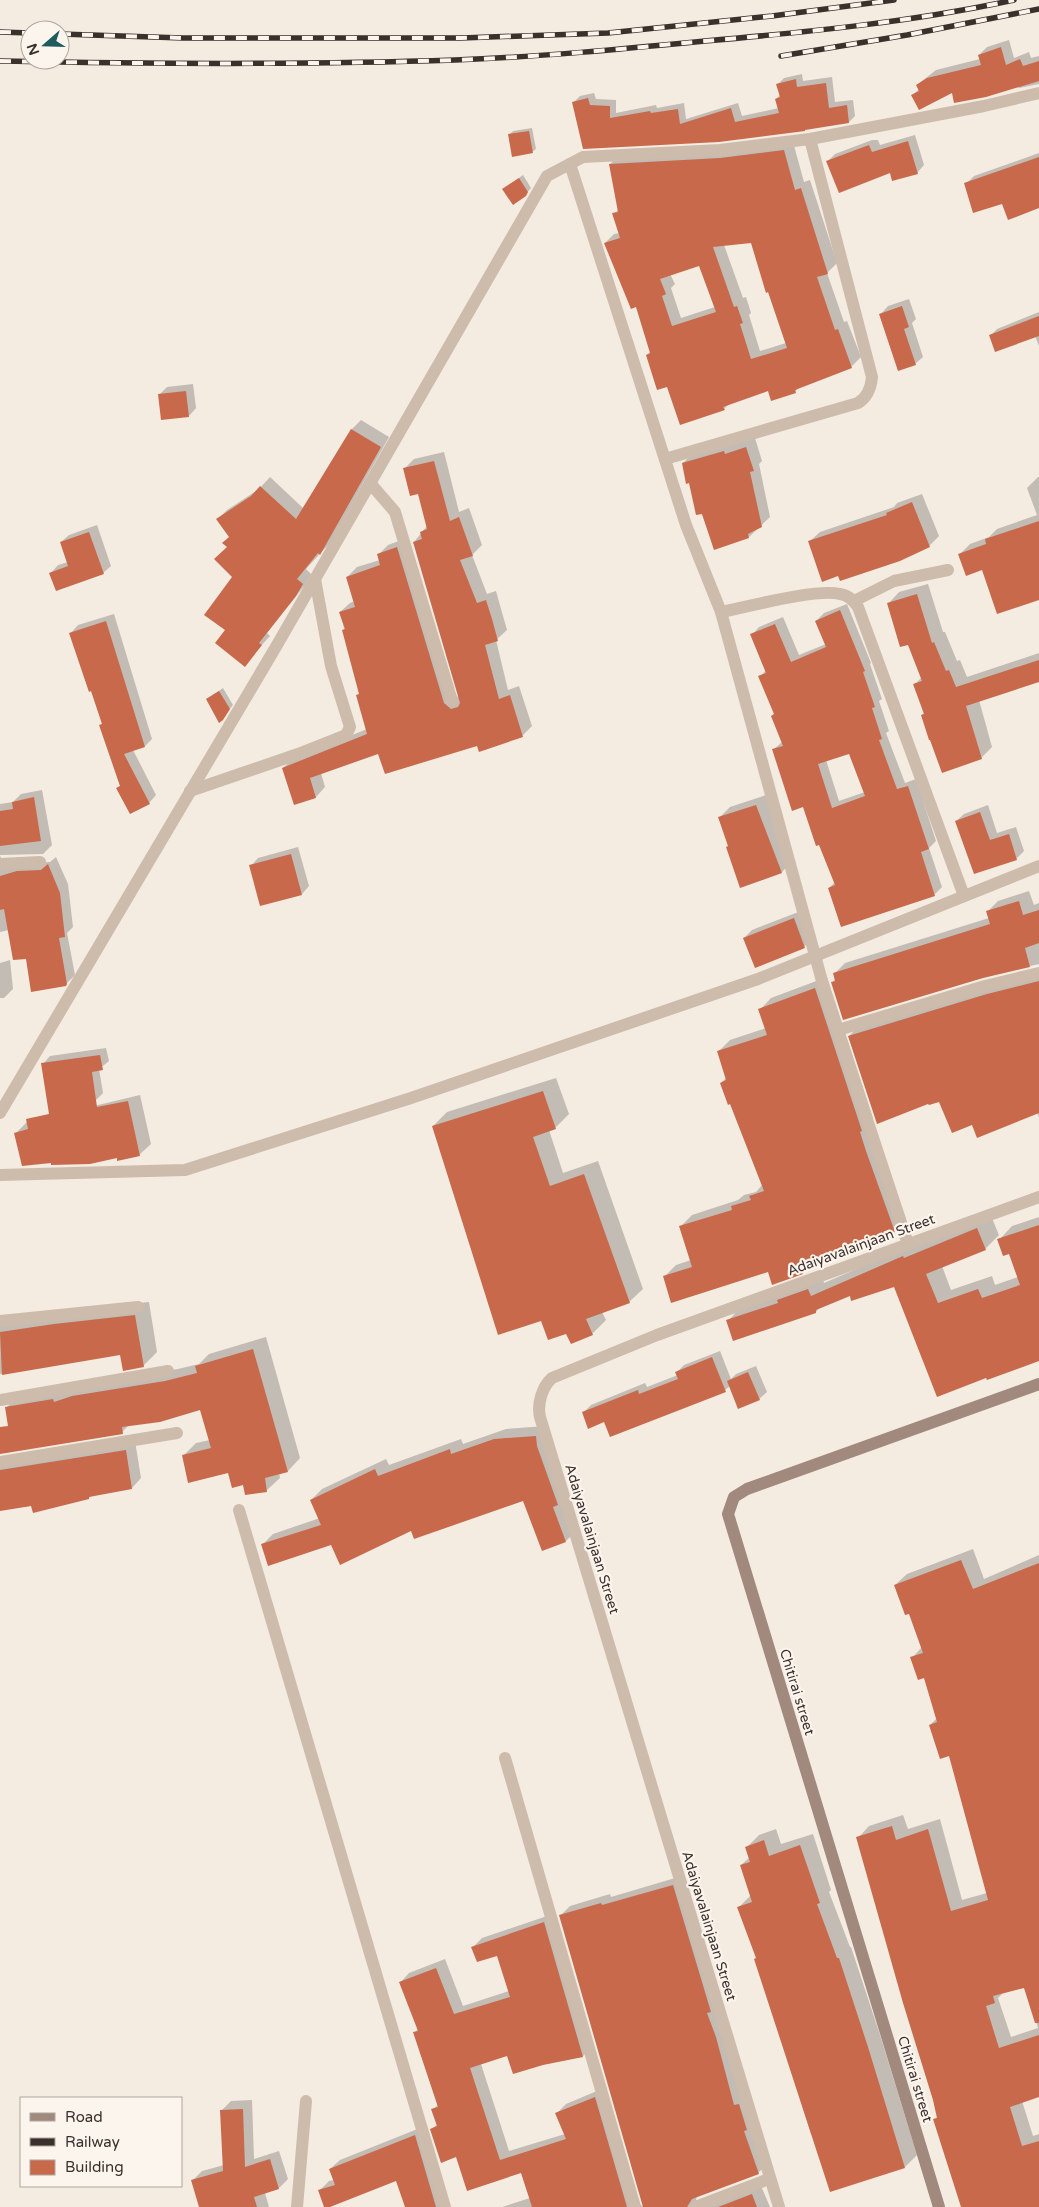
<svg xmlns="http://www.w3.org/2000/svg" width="1039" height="2207" font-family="'Varela Round',sans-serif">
	<rect width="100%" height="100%" fill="#f4ebe1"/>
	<!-- shadow -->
	<g fill="#0003" fill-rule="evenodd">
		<polygon points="1009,40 1014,58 1029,52 1031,58 1039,56 1039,84 1019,88 1018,86 913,95 919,89 917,85 936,70 980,59 979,55 987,47"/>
		<polygon points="802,74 803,81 832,77 835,102 853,100 855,116 849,122 584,148 574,102 580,96 594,93 596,99 616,100 616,113 656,105 657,108 684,103 686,119 738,103 742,116 779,108 776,99 780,95 778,84 784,78"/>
		<polygon points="532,128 536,149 532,152 509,135 513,131"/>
		<polygon points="915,135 924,165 917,173 827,162 835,154 872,140 878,140 880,145"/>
		<path d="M793,142L804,182L810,180L837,263L827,273L844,322L847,321L861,357L852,366L800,386L795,392L768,390L730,403L724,409L668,386L648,355L651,352L636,306L605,243L614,234L620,233L614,214L619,209L610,164L619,155ZM752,242L786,343L760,351L749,315L751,313L746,297L743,298L724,245ZM700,265L715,307L681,318L671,288L675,284L670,274Z"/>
		<polygon points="1039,153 1039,206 1002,203 966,184 974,176"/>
		<polygon points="523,175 531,188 525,195 504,189"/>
		<polygon points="909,299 916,319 912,323 923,357 915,364 881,314 888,306"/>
		<polygon points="1039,312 1039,346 1035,336 990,336 997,329"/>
		<polygon points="193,384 196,408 189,416 162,419 159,395 167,387"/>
		<polygon points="361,420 389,437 329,544 306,569 311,574 305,585 267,633 270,636 244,665 227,630 233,577 228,547 230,536 218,519 227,510 259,489 270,477 304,509 352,429"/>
		<polygon points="755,438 762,461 759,464 770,517 749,537 715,549 683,463 692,454"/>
		<polygon points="444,452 459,512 469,508 482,545 472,555 487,594 496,591 501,609 507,630 496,640 508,690 519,686 532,726 522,736 477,744 379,752 321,773 325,787 316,797 295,803 283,768 293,759 367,729 357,696 360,693 340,612 350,603 355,601 347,577 357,567 380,560 378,555 388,545 407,538 454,693 460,699 414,542 427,526 419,493 404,469 414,459"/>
		<polygon points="1038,477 1039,477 1039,600 959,555 970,544 989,537 997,529 1037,515 1027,488"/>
		<polygon points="922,494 939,536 929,546 839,575 810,541 820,532 894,507 897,503"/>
		<polygon points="97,525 111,566 103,573 51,573 58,565 68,562 61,542 69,535"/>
		<polygon points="928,584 943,632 945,632 957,661 960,660 967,677 1039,653 1039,680 979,700 992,747 981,758 922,715 925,712 914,685 922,677 909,643 888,604 899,592"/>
		<path d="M847,604L871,663L870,664L882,699L879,701L889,731L886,733L905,783L916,779L936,841L929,848L942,887L934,895L829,888L835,882L804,806L773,750L782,742L775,713L760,677L766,670L752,635L759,627L783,617L799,655L826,644L816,621L824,613ZM850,752L865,792L839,801L826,760Z"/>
		<polygon points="114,614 152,739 145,746 133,750 156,795 149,803 118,788 121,785 101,725 103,723 71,633 78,625"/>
		<polygon points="223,688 233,705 222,719 207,699"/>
		<polygon points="42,790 52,845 43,854 0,855 0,804 13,802 21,794"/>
		<polygon points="766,795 791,862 782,872 729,845 720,817 730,807"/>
		<polygon points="988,805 997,833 1016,827 1024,851 1017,858 975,872 956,821 964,814"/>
		<polygon points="298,847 309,886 302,894 251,866 258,858"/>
		<polygon points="0,856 4,863 9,864 50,862 56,857 68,884 73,927 67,933 75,975 65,985 27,958 9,930 0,932"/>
		<polygon points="1029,891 1034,905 1039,903 1039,964 983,977 832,983 836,979 834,974 845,963 989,918 987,912 998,901"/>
		<polygon points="801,911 811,940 804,947 744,938 752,930"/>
		<polygon points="10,960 13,989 4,998 0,998 0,963"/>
		<polygon points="1039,974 1039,1117 1037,1113 973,1123 849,1036 860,1025"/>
		<polygon points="827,977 873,1118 871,1120 906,1219 894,1231 813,1259 814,1261 802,1273 769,1270 664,1277 676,1265 691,1260 680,1227 692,1215 738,1200 744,1195 756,1192 763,1184 731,1102 721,1083 727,1077 718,1052 730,1040 766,1028 760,1010 771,998"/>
		<polygon points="106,1048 109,1061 99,1069 103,1093 96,1100 43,1064 50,1056"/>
		<polygon points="556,1078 569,1114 555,1128 549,1130 563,1173 598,1161 643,1289 629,1302 602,1312 606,1320 592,1334 567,1332 542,1319 433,1126 447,1112"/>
		<polygon points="140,1095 151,1144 139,1155 118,1157 16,1133 27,1122"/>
		<polygon points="991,1216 999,1235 985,1249 942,1266 951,1290 992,1276 995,1285 1018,1277 1010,1253 999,1240 1012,1226 1039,1217 1039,1360 895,1285 850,1294 820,1307 816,1312 728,1321 741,1307 822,1276 824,1283 917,1243"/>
		<polygon points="149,1302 157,1352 143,1366 121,1354 0,1374 0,1317"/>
		<polygon points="266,1337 300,1458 288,1471 279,1473 280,1478 267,1490 246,1494 244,1483 229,1472 183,1456 196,1443 210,1440 201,1409 130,1424 122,1432 6,1408 19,1395 178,1369 199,1364 209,1354"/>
		<polygon points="720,1351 731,1379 736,1374 756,1366 767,1392 759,1399 730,1386 725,1390 611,1436 605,1420 583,1413 591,1405 645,1383 647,1387 678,1375 677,1372 684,1365"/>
		<polygon points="546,1426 577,1530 566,1541 543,1549 524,1499 411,1530 332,1544 262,1545 273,1534 320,1518 311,1500 322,1489 386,1459 389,1465 461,1439 463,1444 506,1429"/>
		<polygon points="135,1441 141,1478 132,1488 92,1495 89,1498 0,1510 0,1464"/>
		<path d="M973,1549L984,1579L1039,1555V2096L1022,2101L1033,2136L1039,2134V2207H962L935,2119L938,2116L858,1838L869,1826L903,1815L908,1829L940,1819L962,1900L987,1893L950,1755L930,1725L937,1718L924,1677L912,1658L922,1647L910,1612L895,1585L907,1574ZM1025,1986L1038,2028L1011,2037L998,1998L1004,1992Z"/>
		<polygon points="776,1829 781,1844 813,1834 831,1890 829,1892 850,1947 851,1947 880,2035 917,2155 905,2167 811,2134 757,1958 738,1908 751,1895 741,1865 750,1857 747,1847 759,1835"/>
		<polygon points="682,1876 767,2164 758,2173 697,2196 696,2200 700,2205 761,2186 770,2207 502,2207 530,2198 522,2171 457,2156 432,2129 438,2124 433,2109 439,2104 415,2032 418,2029 400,1983 409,1973 445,1959 463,2006 509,1991 498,1954 473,1947 482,1938 553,1914 592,2047 583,2056 508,2055 481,2064 509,2151 565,2134 557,2113 566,2104 604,2088 636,2200 642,2206 644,2205 561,1915 570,1906 610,1894 611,1897"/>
		<polygon points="252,2100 254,2159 279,2151 288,2179 279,2188 265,2193 269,2207 200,2207 193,2180 202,2171 224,2165 222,2110 231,2101"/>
		<polygon points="425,2126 449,2207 406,2207 397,2179 325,2207 320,2190 329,2181 334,2180 330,2169 340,2160"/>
	</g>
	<!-- building -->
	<g fill="#c8694b" fill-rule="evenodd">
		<polygon points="1001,47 1006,65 1020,59 1023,66 1039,61 1039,81 986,97 954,103 952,93 919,110 911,95 919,91 916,85 927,78 981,65 978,55"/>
		<polygon points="796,79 797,87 826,83 829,108 847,105 849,123 805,130 805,131 719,142 583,149 572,102 588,98 590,105 610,106 610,118 650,111 651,113 678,109 680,124 731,108 735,122 779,113 775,99 780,97 776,84"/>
		<polygon points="529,131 533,153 512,157 508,134"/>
		<polygon points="908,141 918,174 892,181 890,173 839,193 826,161 869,145 872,152"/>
		<path d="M784,150L795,190L801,188L828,274L817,277L835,330L838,329L852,368L795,390L796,393L771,401L768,391L723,407L725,410L680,425L667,387L657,390L646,355L650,353L636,307L631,309L604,243L620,238L612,213L618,212L609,164L720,158ZM751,243L766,293L768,292L787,348L751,359L740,324L743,323L737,306L734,307L713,247ZM699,266L716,312L672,326L662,296L666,294L660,279Z"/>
		<polygon points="1039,157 1039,208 1008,220 1002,204 973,213 964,183"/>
		<polygon points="519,178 528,192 526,196 513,205 502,189"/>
		<polygon points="902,306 909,327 904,329 916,365 898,371 879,314"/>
		<polygon points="1039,316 1039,336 995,352 989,335"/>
		<polygon points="186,391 189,417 161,420 158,394"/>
		<polygon points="351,429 381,447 320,555 318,553 297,579 303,584 296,596 259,643 262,645 245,667 215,643 225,630 204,615 232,577 214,559 227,547 222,543 229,537 216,519 251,496 260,486 296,519"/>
		<polygon points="746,447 754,471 750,472 762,527 748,534 749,538 714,550 702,514 696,515 689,483 686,484 682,463 724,451 725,454"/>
		<polygon points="434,461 450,521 459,517 473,556 460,560 477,603 486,600 492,619 498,641 485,645 499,699 510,695 523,737 479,752 477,746 385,774 378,754 310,778 316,798 294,805 282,768 367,734 356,695 359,694 342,630 345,629 339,612 355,607 346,577 380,565 377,554 397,547 444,703 451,709 458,707 460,703 413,542 422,539 420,532 427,529 418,494 410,496 403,468"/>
		<polygon points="912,502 930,547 900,561 840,581 838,576 822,582 808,541 887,515 886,513"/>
		<polygon points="1039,521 1039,600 997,614 982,570 966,576 958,554 986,544 985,539"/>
		<polygon points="89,532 104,574 56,591 49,573 68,566 60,542"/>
		<polygon points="917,594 932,643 934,642 946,671 949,670 956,687 1039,660 1039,682 966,706 982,759 942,773 930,740 929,740 921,715 924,714 913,684 922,681 908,645 900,647 887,603"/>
		<path d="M840,610L865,671L863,672L875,707L872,708L882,739L879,740L897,789L908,786L929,849L921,852L935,896L841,927L828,888L835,885L819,845L816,846L803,807L792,811L772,749L783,746L771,716L774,714L758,676L766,673L750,634L775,624L791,662L826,647L815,621ZM849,754L865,796L832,808L818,764Z"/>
		<polygon points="106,621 145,747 124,754 150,804 130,814 116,788 120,786 99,725 102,724 91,691 89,692 69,633"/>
		<polygon points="219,691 230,709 223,720 219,723 206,699"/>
		<polygon points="34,797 41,841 0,846 0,811 13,809 12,802"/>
		<polygon points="756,805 782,873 740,888 726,847 728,846 718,817"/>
		<polygon points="980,812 990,840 1009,834 1017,860 974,874 955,821"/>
		<polygon points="291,854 302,895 260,906 249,865"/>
		<polygon points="48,864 60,893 65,937 59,938 67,984 66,986 31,992 26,959 13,960 4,909 0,910 0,876 17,871 41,870"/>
		<polygon points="1019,901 1023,915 1039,910 1039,943 1025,948 1030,967 983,978 843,1020 831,982 835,981 833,973 990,924 986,911"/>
		<polygon points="794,918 805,948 755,968 743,938"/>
		<polygon points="1039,981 1039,1113 977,1138 972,1125 952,1133 939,1102 929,1105 928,1104 877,1124 848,1036 987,994"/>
		<polygon points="815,988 862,1131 860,1132 866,1151 895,1232 800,1265 803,1274 772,1285 768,1272 671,1303 663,1276 692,1267 679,1226 732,1210 731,1206 751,1200 749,1196 764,1191 730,1104 728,1105 720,1083 726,1080 717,1051 767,1035 758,1009"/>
		<polygon points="100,1055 103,1070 92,1072 97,1107 128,1101 140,1156 117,1161 117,1158 90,1164 51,1165 51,1163 22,1166 14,1133 28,1129 26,1119 49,1114 41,1063"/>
		<polygon points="543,1091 556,1129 533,1137 550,1186 584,1174 630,1303 586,1319 593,1335 571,1344 566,1334 548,1340 541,1321 498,1335 432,1126"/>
		<polygon points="1039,1225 1039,1361 987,1380 986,1378 937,1397 894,1287 851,1301 850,1296 816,1310 816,1313 733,1341 726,1320 778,1303 777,1300 808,1289 811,1296 903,1256 904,1258 977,1228 986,1250 926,1274 938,1303 978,1289 982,1298 1020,1285 1009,1254 1003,1256 997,1239"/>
		<polygon points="135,1315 144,1367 123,1371 120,1355 2,1375 0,1332 54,1324"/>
		<polygon points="253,1349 288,1472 265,1478 267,1492 245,1495 243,1485 232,1488 228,1473 188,1483 182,1455 211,1448 200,1410 160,1422 122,1427 123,1434 0,1454 0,1427 8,1426 5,1407 53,1399 54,1402 72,1396 165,1381 197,1373 195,1366"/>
		<polygon points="712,1357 726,1392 610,1437 604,1422 588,1429 582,1412 638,1390 639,1394 678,1379 675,1372"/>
		<polygon points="748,1372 760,1400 738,1409 727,1381"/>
		<polygon points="536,1436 537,1446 558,1505 553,1507 566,1542 542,1551 523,1501 414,1539 411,1531 340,1565 331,1545 268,1566 261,1544 321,1525 310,1500 375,1469 378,1476 450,1449 451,1454 494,1439"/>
		<polygon points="126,1450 132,1489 89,1497 89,1499 33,1513 31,1506 0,1511 0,1470"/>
		<polygon points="961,1560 973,1589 1039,1563 1039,2023 1035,2023 1024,1988 993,1996 995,2003 986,2006 999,2048 1039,2035 1039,2097 1010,2107 1022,2146 1039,2141 1039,2207 961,2207 933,2119 937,2118 933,2100 903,2003 856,1837 892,1826 896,1840 928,1829 951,1911 988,1900 949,1756 940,1759 929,1725 937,1722 924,1678 918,1680 910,1657 923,1653 909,1614 905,1615 894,1585"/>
		<polygon points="764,1840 769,1856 800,1845 820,1903 817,1904 837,1958 839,1958 868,2047 905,2168 830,2192 754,1959 756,1958 737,1907 752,1902 740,1865 750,1862 745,1847"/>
		<polygon points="673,1885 711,2012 707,2013 716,2037 734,2105 739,2104 747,2130 744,2131 759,2174 692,2199 687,2207 643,2207 559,1915 601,1903 602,1905"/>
		<polygon points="544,1922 583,2057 543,2065 513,2074 507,2056 470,2068 500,2160 566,2139 555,2113 595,2097 627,2207 532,2207 521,2173 467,2191 456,2157 441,2163 430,2129 437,2126 431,2109 438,2107 413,2032 418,2031 399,1982 436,1968 454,2014 510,1997 497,1956 477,1962 471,1947"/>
		<polygon points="243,2109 245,2167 270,2159 279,2189 254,2197 257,2207 199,2207 191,2180 223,2171 220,2110"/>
		<polygon points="415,2135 436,2207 405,2207 396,2181 330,2207 324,2207 318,2190 335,2185 329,2169"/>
		<polygon points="752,2194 757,2207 718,2207"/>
	</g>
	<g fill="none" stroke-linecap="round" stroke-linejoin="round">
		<!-- street -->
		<g stroke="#cdbbac" stroke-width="12">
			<path d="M570,164L686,525L721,612C747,607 817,588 840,594C848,595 854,601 858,607L964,896"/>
			<path d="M665,459L858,403C868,397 871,388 872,377L810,139"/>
			<polyline points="370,483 395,512 452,701"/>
			<polyline points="854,601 894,581 948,570"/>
			<polyline points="721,612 825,992 908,1244"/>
			<polyline points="190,791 298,754 346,735 350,727 331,666 315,579"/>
			<polyline points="0,864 40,862"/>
			<polyline points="838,1030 985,986 1039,973"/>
			<polyline points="0,1113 277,645 547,176 583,157 720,150 810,139 984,106 1039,93"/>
			<polyline points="0,1175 185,1170 411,1098 758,979 1039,866"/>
			<polyline points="0,1321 138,1307"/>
			<polyline points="0,1400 168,1371"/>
			<polyline points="0,1462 177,1433"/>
			<polyline points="239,1510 445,2207"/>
			<polyline points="505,1758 635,2207"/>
			<polyline points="297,2207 306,2101"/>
			<polyline points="695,2207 769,2179"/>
			<path d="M779,2207L540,1417C537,1404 542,1387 552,1378L657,1335L1039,1197"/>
		</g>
		<!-- secondary -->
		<polyline stroke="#a18a7d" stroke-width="12" points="939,2207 728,1514 734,1497 747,1489 1039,1384"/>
		<defs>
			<g id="rail">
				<polyline points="0,32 30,33"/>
				<polyline points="60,34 183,38 461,38 608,33 772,16 894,0"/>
				<polyline points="781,56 907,35 1039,9"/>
				<path d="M0,61C152,64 303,65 455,60C539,57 622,49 705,41C808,32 912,22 1014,0"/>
			</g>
		</defs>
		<!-- rail casing -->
		<use href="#rail" stroke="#3b302b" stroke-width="5.5"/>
		<!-- rail -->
		<use href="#rail" stroke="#fbf5ee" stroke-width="4" stroke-dasharray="11" stroke-linecap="butt"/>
	</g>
	<g text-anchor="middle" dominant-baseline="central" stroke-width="4.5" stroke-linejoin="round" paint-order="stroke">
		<!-- street labels -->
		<g font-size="14" fill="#3b302b" stroke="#fbf5ee">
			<text transform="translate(861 1245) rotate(-20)">Adaiyavalainjaan Street</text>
			<text transform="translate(592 1539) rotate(73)">Adaiyavalainjaan Street</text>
			<text transform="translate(797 1692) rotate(73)">Chitirai street</text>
			<text transform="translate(709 1926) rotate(73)">Adaiyavalainjaan Street</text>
			<text transform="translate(915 2079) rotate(73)">Chitirai street</text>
		</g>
	</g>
	<!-- legend -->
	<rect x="20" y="2097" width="162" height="90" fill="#fbf5ee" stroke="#aea6a0"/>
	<rect x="30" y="2113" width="25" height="8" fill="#a18a7d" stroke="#aea6a0"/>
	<text x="65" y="2122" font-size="15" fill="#3b302b">Road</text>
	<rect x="30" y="2138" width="25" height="8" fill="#3b302b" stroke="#aea6a0"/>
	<text x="65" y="2147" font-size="15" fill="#3b302b">Railway</text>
	<rect x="30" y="2160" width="25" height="15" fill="#c8694b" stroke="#aea6a0"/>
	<text x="65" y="2172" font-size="15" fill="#3b302b">Building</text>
	<!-- north arrow -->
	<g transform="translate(45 45) rotate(250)"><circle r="24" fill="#fbf5ee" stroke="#aea6a0"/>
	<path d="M0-4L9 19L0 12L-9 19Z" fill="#1f5a5e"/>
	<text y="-8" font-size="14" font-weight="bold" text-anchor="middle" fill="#3b302b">N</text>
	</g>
</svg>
